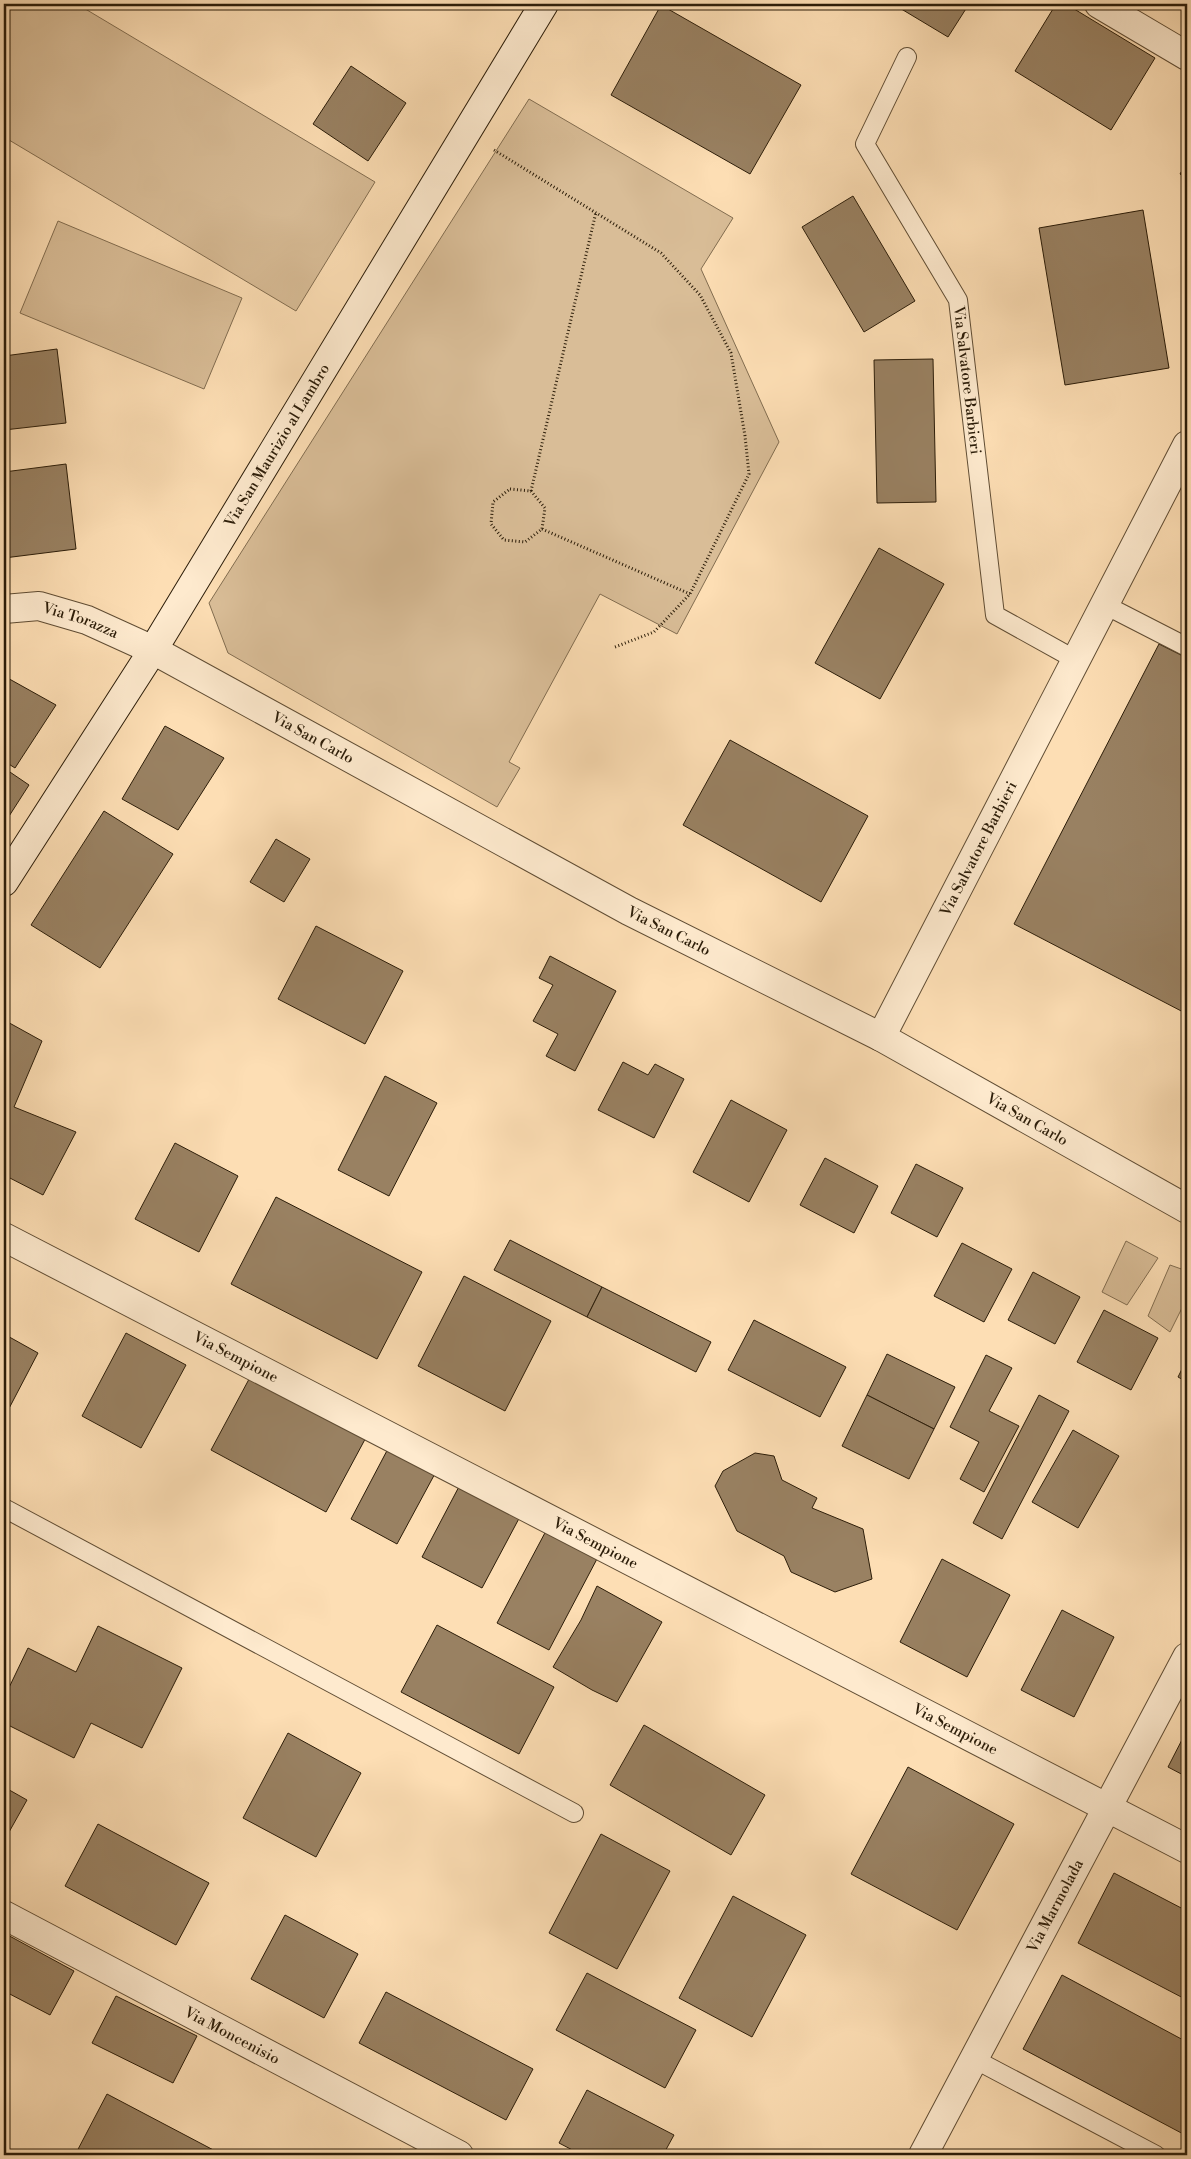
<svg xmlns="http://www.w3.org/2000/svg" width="1191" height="2159" font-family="'Libre Bodoni',serif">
	<rect width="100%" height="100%" fill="#fddeb4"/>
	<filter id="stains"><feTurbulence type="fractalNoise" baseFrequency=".004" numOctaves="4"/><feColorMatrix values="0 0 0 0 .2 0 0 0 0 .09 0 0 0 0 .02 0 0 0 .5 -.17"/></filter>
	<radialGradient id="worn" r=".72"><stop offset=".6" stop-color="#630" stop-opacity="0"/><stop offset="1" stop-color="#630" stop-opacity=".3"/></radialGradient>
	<!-- green -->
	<g fill="#d9bd97" stroke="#826d50">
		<polygon points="4,4 77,4 375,182 296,311 4,137"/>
		<polygon points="529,99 733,218 701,269 779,442 677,634 600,594 509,762 520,768 497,807 228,653 209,603"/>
		<polygon points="58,221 242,298 204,389 20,313"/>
		<polygon points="1126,1241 1158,1258 1127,1305 1102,1292"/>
		<polygon points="1170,1265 1187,1271 1187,1298 1170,1332 1148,1316"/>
	</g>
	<!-- building -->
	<g fill="#998162" stroke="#2c1d09">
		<polygon points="893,4 969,4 948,37"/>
		<polygon points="1056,4 1066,4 1155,58 1111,130 1015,71"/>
		<polygon points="661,5 801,85 750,174 611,95"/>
		<polygon points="351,66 406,103 368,161 313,124"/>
		<polygon points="1187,162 1187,179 1180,174"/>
		<polygon points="853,196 915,301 864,332 802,227"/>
		<polygon points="1143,210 1169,368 1065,385 1039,228"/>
		<polygon points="57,349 66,423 4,430 4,356"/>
		<polygon points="933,359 936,502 877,503 874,360"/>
		<polygon points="66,464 76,549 4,558 4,472"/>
		<polygon points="879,548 944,584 880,699 815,663"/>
		<polygon points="1159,644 1187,658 1187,1014 1014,924"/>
		<polygon points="4,676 56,705 15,768 4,761"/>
		<polygon points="165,726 224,758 178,830 122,799"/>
		<polygon points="730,740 868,816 821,902 683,825"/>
		<polygon points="4,768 29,785 4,824"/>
		<polygon points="104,811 173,854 100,968 31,925"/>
		<polygon points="276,839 310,859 284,902 250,882"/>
		<polygon points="316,926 403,971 365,1044 278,999"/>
		<polygon points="550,956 616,991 575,1071 546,1056 558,1034 533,1021 553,985 539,978"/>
		<polygon points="4,1020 42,1041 14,1107 76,1132 43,1195 4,1175"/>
		<polygon points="623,1062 648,1075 655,1064 684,1079 654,1138 598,1110"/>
		<polygon points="385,1076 437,1103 389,1196 338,1170"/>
		<polygon points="731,1100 787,1130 749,1202 693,1172"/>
		<polygon points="175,1143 238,1176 199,1252 135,1219"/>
		<polygon points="825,1158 878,1186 854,1233 800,1205"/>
		<polygon points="916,1164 963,1188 937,1237 891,1213"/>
		<polygon points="276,1197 422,1272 377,1359 231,1284"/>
		<polygon points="510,1240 602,1287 587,1317 494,1270"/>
		<polygon points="962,1243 1012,1269 984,1322 934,1296"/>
		<polygon points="1033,1272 1080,1297 1055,1344 1008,1320"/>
		<polygon points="464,1276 551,1321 505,1411 418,1366"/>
		<polygon points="602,1287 711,1342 696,1372 587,1317"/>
		<polygon points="1104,1310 1158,1338 1131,1390 1077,1362"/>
		<polygon points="754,1320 846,1367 820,1417 728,1370"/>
		<polygon points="126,1333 186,1365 141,1448 82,1416"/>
		<polygon points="4,1334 38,1353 4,1418"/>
		<polygon points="887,1354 955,1387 934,1429 867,1395"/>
		<polygon points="986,1355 1012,1368 989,1411 1019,1426 984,1492 960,1479 979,1442 950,1427"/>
		<polygon points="1187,1359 1187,1382 1178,1377"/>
		<polygon points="255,1368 370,1430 326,1512 211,1450"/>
		<polygon points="867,1395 934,1429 909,1479 842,1446"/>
		<polygon points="1039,1395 1069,1411 1002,1539 973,1523"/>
		<polygon points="1073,1430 1119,1456 1078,1528 1032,1502"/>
		<polygon points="391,1443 438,1468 397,1544 351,1519"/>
		<polygon points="755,1453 774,1456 782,1480 817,1498 812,1508 863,1529 872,1579 835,1592 791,1572 784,1556 737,1531 715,1486 723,1471"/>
		<polygon points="463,1479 523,1511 482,1588 422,1557"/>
		<polygon points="547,1529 598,1557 549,1650 497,1623"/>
		<polygon points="942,1559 1010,1595 967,1677 900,1642"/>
		<polygon points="597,1586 662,1622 617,1702 592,1690 553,1667 581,1620"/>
		<polygon points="1062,1610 1114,1637 1074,1717 1021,1690"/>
		<polygon points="437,1625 554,1687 519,1754 401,1692"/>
		<polygon points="98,1626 182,1668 142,1748 91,1723 74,1758 4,1723 4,1698 28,1648 76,1672"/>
		<polygon points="644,1725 765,1795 731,1855 610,1785"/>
		<polygon points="1187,1730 1187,1777 1168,1767"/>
		<polygon points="288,1733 361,1773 316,1857 243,1818"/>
		<polygon points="908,1767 1014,1824 957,1930 851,1874"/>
		<polygon points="4,1787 27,1800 4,1841"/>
		<polygon points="98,1824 209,1883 176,1945 65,1886"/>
		<polygon points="601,1834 670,1871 617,1969 549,1933"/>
		<polygon points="1114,1873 1187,1911 1187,2000 1078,1943"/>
		<polygon points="733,1896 806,1935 752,2037 679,1998"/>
		<polygon points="285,1915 358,1954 324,2018 251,1979"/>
		<polygon points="4,1933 74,1971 50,2015 4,1991"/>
		<polygon points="587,1973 696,2030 665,2088 556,2030"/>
		<polygon points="1062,1975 1187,2042 1187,2136 1023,2049"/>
		<polygon points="386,1992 533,2069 506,2120 359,2043"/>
		<polygon points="116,1996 197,2036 173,2083 92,2043"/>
		<polygon points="587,2090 674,2135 663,2155 582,2155 559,2143"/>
		<polygon points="107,2094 221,2154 220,2155 75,2155"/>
		<polygon points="400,2149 410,2155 397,2155"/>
	</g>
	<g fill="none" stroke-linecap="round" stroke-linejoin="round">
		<defs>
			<g id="lane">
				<path id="s1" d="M907,57L865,144L958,300L995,615L1076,660"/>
				<polyline points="1105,605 1187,647"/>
				<polyline points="4,1508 574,1813"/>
				<polyline points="974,2059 1156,2155"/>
			</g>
			<g id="street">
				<polyline points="1099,4 1187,56"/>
				<path id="s2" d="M4,609L39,606L87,620L153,650L629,911L881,1037L1187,1209"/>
				<path id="s3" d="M881,1037L1187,445"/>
				<path id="s4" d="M4,1237L1187,1849"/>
				<path id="s5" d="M4,1915L459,2155"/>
				<path id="s6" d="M923,2155L1187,1657"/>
			</g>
			<g id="secondary">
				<path id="s7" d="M4,882L153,650L544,4"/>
			</g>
		</defs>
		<!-- lane casing -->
		<use href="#lane" stroke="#604d34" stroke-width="20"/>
		<!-- street casing -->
		<use href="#street" stroke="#604d34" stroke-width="30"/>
		<!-- secondary casing -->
		<use href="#secondary" stroke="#2c1d09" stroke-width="30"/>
		<!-- path -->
		<g stroke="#2c1d09" stroke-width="3" stroke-dasharray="1 2.5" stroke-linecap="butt">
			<polyline points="494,150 661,253 700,295 731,353 745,436 749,474 690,594 654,632 615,647"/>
			<polygon points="510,489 531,491 545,508 542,529 525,542 504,540 491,524 493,502"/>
			<polyline points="531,491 596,212"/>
			<polyline points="542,529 690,594"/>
		</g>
		<!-- lane -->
		<use href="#lane" stroke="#feeace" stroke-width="18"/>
		<!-- street -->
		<use href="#street" stroke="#feeace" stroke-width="28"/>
		<!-- secondary -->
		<use href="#secondary" stroke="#feeace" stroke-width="28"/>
	</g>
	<g text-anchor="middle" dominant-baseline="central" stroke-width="4.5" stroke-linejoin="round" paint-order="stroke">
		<!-- street labels -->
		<g font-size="15" fill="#2c1d09" stroke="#feeace">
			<text stroke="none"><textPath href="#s1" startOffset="359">Via Salvatore Barbieri</textPath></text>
			<text stroke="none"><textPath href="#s7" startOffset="515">Via San Maurizio al Lambro</textPath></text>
			<text stroke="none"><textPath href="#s2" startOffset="79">Via Torazza</textPath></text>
			<text stroke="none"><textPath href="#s2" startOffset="340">Via San Carlo</textPath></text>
			<text stroke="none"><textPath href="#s3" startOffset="212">Via Salvatore Barbieri</textPath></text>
			<text stroke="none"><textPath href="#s2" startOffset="745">Via San Carlo</textPath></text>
			<text stroke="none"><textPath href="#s2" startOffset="1150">Via San Carlo</textPath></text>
			<text stroke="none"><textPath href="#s4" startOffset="261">Via Sempione</textPath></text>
			<text stroke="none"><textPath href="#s4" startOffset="666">Via Sempione</textPath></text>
			<text stroke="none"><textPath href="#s4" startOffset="1071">Via Sempione</textPath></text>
			<text stroke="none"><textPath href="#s6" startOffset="282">Via Marmolada</textPath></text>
			<text stroke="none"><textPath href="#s5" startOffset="258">Via Moncenisio</textPath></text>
		</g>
	</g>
	<!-- margin -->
	<rect width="1191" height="2159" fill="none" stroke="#fddeb4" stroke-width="20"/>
	<rect x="5" y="5" width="1181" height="2149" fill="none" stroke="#2c1d09" stroke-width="2.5"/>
	<rect x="10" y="10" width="1171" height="2139" fill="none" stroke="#2c1d09"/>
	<rect width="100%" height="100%" filter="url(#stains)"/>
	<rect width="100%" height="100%" fill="url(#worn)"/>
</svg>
